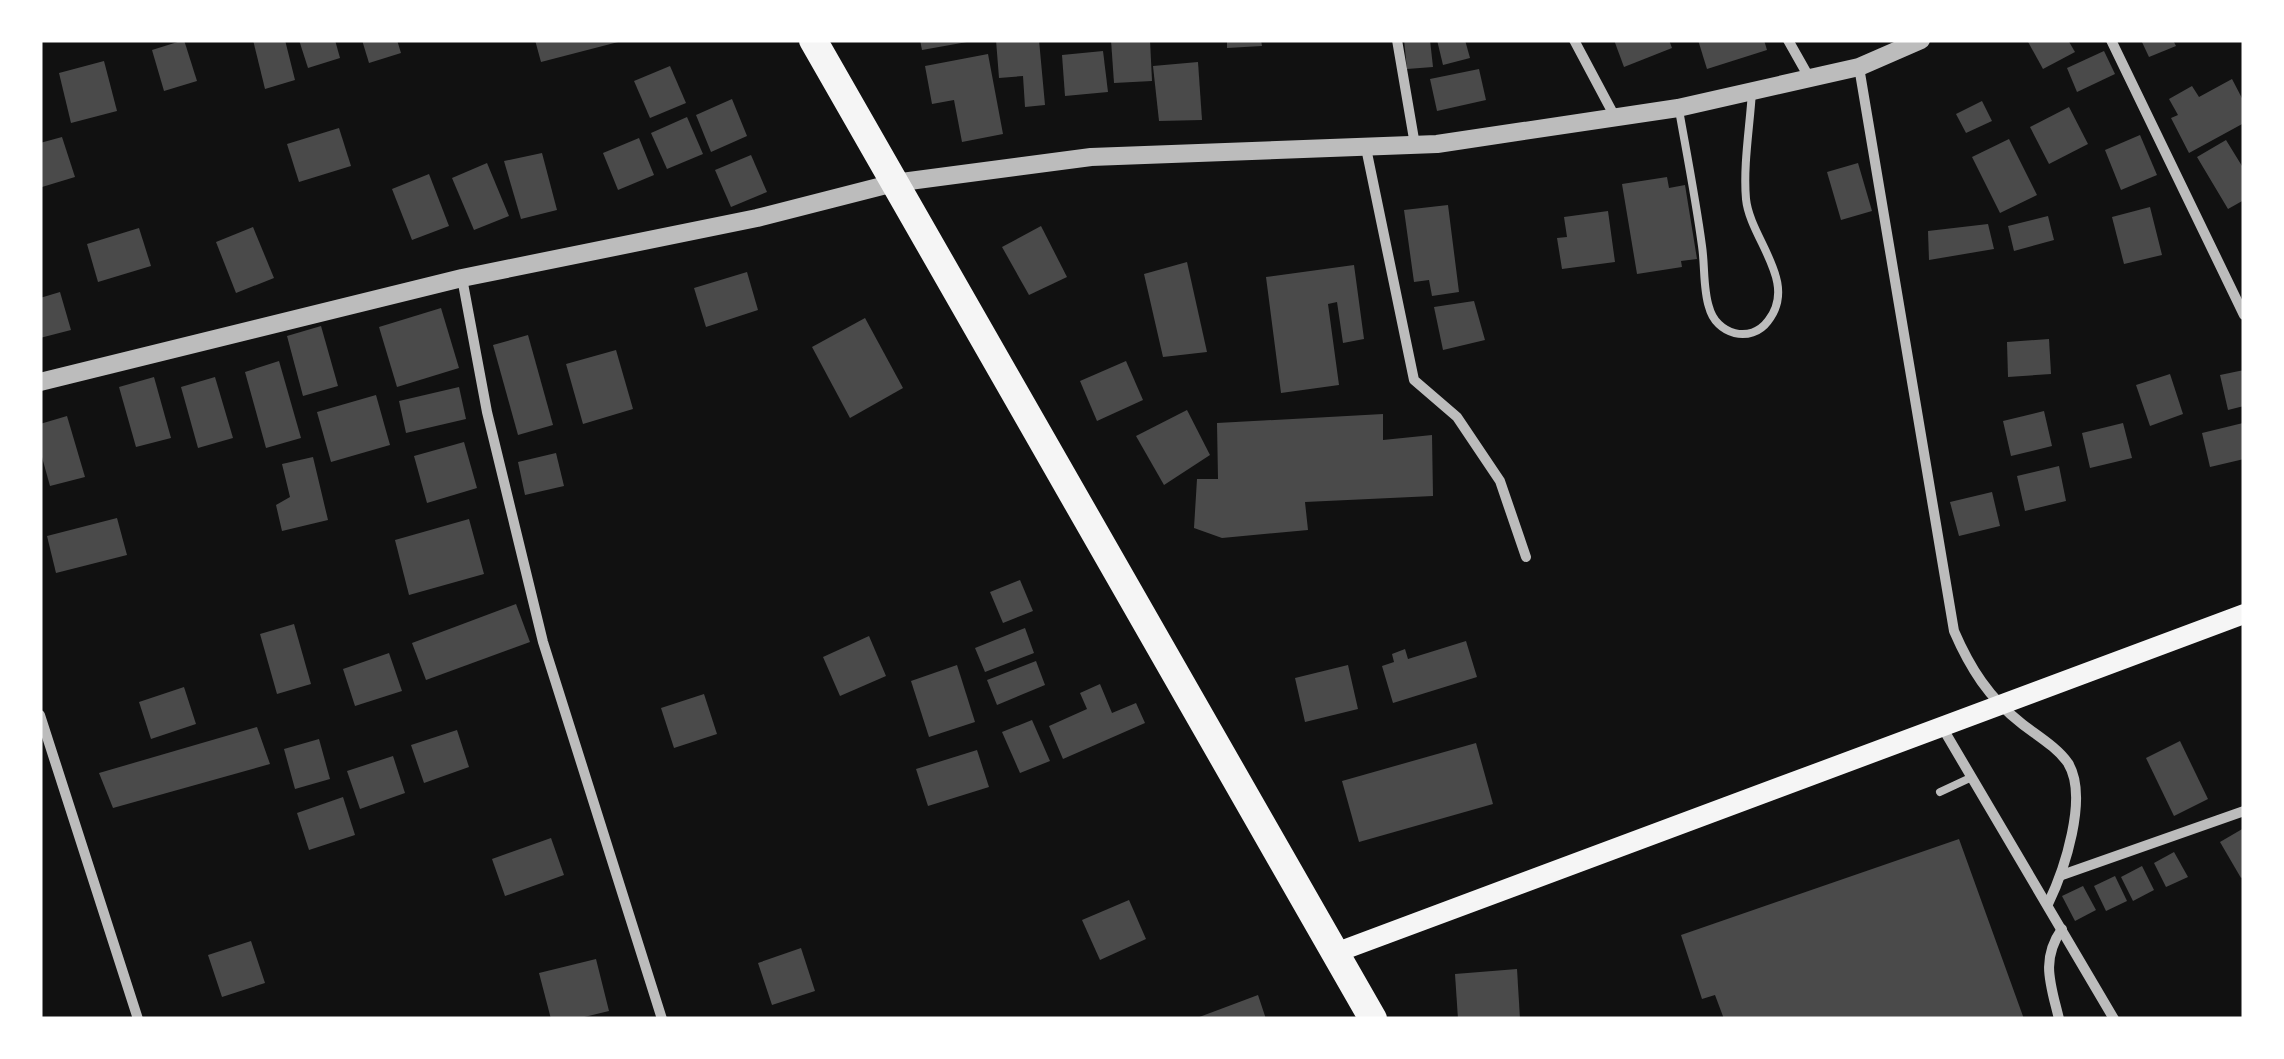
<svg xmlns="http://www.w3.org/2000/svg" width="2284" height="1059" font-family="'Fira Sans Condensed',sans-serif">
	<rect width="100%" height="100%" fill="#111"/>
	<!-- building -->
	<g fill="#4a4a4a">
		<polygon points="184,40 197,81 164,91 152,50"/>
		<polygon points="253,40 285,40 295,80 265,89"/>
		<polygon points="299,40 335,40 340,58 308,68"/>
		<polygon points="362,40 397,40 401,53 369,63"/>
		<polygon points="535,40 622,40 622,41 541,62"/>
		<polygon points="920,40 967,40 967,42 922,50"/>
		<polygon points="996,40 1039,40 1045,105 1025,107 1023,76 999,78"/>
		<polygon points="1111,40 1150,40 1152,81 1114,83"/>
		<polygon points="1227,40 1261,40 1262,46 1227,48"/>
		<polygon points="1404,40 1430,40 1433,67 1407,69"/>
		<polygon points="1437,40 1465,40 1470,58 1443,65"/>
		<polygon points="1614,40 1669,40 1672,48 1624,67"/>
		<polygon points="1698,40 1764,40 1767,50 1707,69"/>
		<polygon points="2027,40 2068,40 2075,52 2043,69"/>
		<polygon points="2141,40 2173,40 2176,46 2149,57"/>
		<polygon points="1103,51 1108,92 1065,96 1062,55"/>
		<polygon points="2104,51 2115,74 2077,92 2067,68"/>
		<polygon points="988,54 1003,134 962,142 954,100 932,104 925,66"/>
		<polygon points="104,61 117,111 71,123 59,73"/>
		<polygon points="1198,62 1202,120 1159,121 1153,66"/>
		<polygon points="670,66 686,103 650,118 634,81"/>
		<polygon points="1479,69 1486,100 1437,111 1430,79"/>
		<polygon points="2232,79 2244,102 2244,123 2189,153 2171,118 2178,115 2169,99 2192,86 2199,97"/>
		<polygon points="732,99 747,136 711,152 696,115"/>
		<polygon points="1982,101 1992,121 1966,133 1956,114"/>
		<polygon points="2069,107 2088,144 2049,164 2030,127"/>
		<polygon points="687,117 703,154 667,169 651,133"/>
		<polygon points="339,128 351,166 299,182 287,144"/>
		<polygon points="2140,135 2157,175 2121,190 2105,150"/>
		<polygon points="62,137 75,177 42,187 40,143"/>
		<polygon points="639,138 654,175 618,190 603,153"/>
		<polygon points="2009,139 2037,195 2000,213 1972,157"/>
		<polygon points="2226,140 2242,166 2244,165 2244,200 2228,209 2197,157"/>
		<polygon points="542,153 557,210 521,219 504,161"/>
		<polygon points="751,155 767,192 731,207 715,170"/>
		<polygon points="487,163 509,216 474,230 452,178"/>
		<polygon points="1858,163 1872,211 1841,220 1827,172"/>
		<polygon points="429,174 449,226 412,240 392,189"/>
		<polygon points="1667,177 1669,188 1685,185 1697,259 1681,261 1682,267 1637,274 1622,184"/>
		<polygon points="1448,205 1459,292 1432,296 1429,280 1414,282 1404,210"/>
		<polygon points="2150,207 2162,255 2124,264 2112,217"/>
		<polygon points="1608,211 1615,262 1562,269 1557,238 1567,237 1564,217"/>
		<polygon points="2048,216 2054,240 2014,251 2008,226"/>
		<polygon points="1988,224 1994,249 1929,260 1928,231"/>
		<polygon points="1041,226 1067,277 1029,295 1002,247"/>
		<polygon points="253,227 274,278 236,293 216,242"/>
		<polygon points="139,228 151,266 98,282 87,244"/>
		<polygon points="1187,262 1207,352 1163,357 1144,274"/>
		<polygon points="1354,265 1364,339 1343,343 1337,302 1328,304 1339,385 1281,393 1266,277"/>
		<polygon points="747,272 758,310 706,327 694,288"/>
		<polygon points="60,292 71,330 40,338 40,298"/>
		<polygon points="1474,301 1485,340 1443,350 1434,307"/>
		<polygon points="441,308 459,368 397,387 379,327"/>
		<polygon points="865,318 903,388 850,418 812,347"/>
		<polygon points="321,326 338,386 303,396 287,336"/>
		<polygon points="528,335 553,425 518,435 493,345"/>
		<polygon points="2049,339 2051,374 2008,377 2007,342"/>
		<polygon points="616,350 633,409 583,424 566,364"/>
		<polygon points="279,361 301,438 266,448 245,372"/>
		<polygon points="1126,361 1143,400 1097,421 1080,381"/>
		<polygon points="2244,370 2244,406 2228,410 2220,375"/>
		<polygon points="2170,374 2183,414 2150,426 2136,385"/>
		<polygon points="154,377 171,438 136,447 119,387"/>
		<polygon points="215,377 233,438 198,448 181,387"/>
		<polygon points="459,387 466,419 406,433 399,401"/>
		<polygon points="376,395 390,445 331,462 317,412"/>
		<polygon points="1187,410 1210,455 1164,485 1136,436"/>
		<polygon points="2044,411 2052,446 2011,456 2003,421"/>
		<polygon points="1383,414 1383,440 1432,435 1433,496 1305,502 1308,530 1222,538 1194,528 1197,479 1218,479 1217,423"/>
		<polygon points="67,416 85,477 50,486 40,450 40,424"/>
		<polygon points="2123,423 2132,458 2090,468 2082,433"/>
		<polygon points="2243,423 2244,459 2210,467 2202,433"/>
		<polygon points="464,442 477,488 427,503 414,456"/>
		<polygon points="556,453 564,486 525,495 518,462"/>
		<polygon points="313,457 328,520 282,531 276,505 290,497 282,464"/>
		<polygon points="2059,466 2066,501 2025,511 2017,476"/>
		<polygon points="1992,492 2000,526 1959,536 1950,502"/>
		<polygon points="117,518 127,555 56,573 47,536"/>
		<polygon points="469,519 484,574 409,595 395,540"/>
		<polygon points="1020,580 1033,611 1003,623 990,592"/>
		<polygon points="516,604 530,642 426,680 412,643"/>
		<polygon points="294,624 311,684 277,694 260,634"/>
		<polygon points="1025,628 1034,653 985,672 975,648"/>
		<polygon points="869,636 886,676 840,696 823,657"/>
		<polygon points="1466,641 1477,677 1393,703 1382,666 1394,662 1392,654 1405,649 1408,659"/>
		<polygon points="389,653 402,691 355,706 343,669"/>
		<polygon points="1036,661 1045,685 997,705 987,680"/>
		<polygon points="957,665 975,722 929,737 911,681"/>
		<polygon points="1348,665 1358,709 1305,722 1295,678"/>
		<polygon points="1100,684 1112,713 1136,703 1145,723 1063,759 1049,726 1087,709 1080,693"/>
		<polygon points="184,687 196,724 151,739 139,702"/>
		<polygon points="704,694 717,734 674,748 661,708"/>
		<polygon points="1032,720 1050,761 1020,773 1002,732"/>
		<polygon points="257,727 270,764 113,808 99,773"/>
		<polygon points="457,730 469,767 424,783 411,745"/>
		<polygon points="319,739 330,779 295,789 284,749"/>
		<polygon points="2180,741 2208,799 2174,816 2146,758"/>
		<polygon points="1476,743 1493,804 1359,842 1342,781"/>
		<polygon points="977,750 989,787 928,806 916,769"/>
		<polygon points="393,756 405,793 360,809 347,771"/>
		<polygon points="343,797 355,835 309,850 297,813"/>
		<polygon points="2244,828 2244,876 2241,878 2220,842"/>
		<polygon points="551,838 564,875 505,896 492,859"/>
		<polygon points="1959,839 2024,1019 1724,1019 1715,995 1702,999 1681,935"/>
		<polygon points="2174,852 2188,877 2166,887 2154,863"/>
		<polygon points="2142,866 2154,890 2133,901 2121,877"/>
		<polygon points="2115,876 2127,901 2106,911 2094,886"/>
		<polygon points="2083,886 2096,910 2075,921 2062,896"/>
		<polygon points="1129,900 1146,939 1100,960 1082,920"/>
		<polygon points="251,941 265,983 222,997 208,955"/>
		<polygon points="801,948 815,991 772,1005 758,963"/>
		<polygon points="596,959 609,1011 576,1019 551,1019 539,973"/>
		<polygon points="1517,969 1520,1019 1458,1019 1455,974"/>
		<polygon points="1258,995 1266,1019 1194,1019"/>
	</g>
	<g fill="none" stroke-linecap="round" stroke-linejoin="round">
		<!-- service -->
		<g stroke="#bcbcbc" stroke-width="8">
			<path d="M1679,110C1687,155 1696,201 1702,246C1705,266 1703,289 1709,307C1716,335 1751,344 1768,321C1799,282 1750,239 1746,199C1743,165 1750,126 1752,91"/>
			<polyline points="1940,792 1970,778"/>
		</g>
		<!-- minor -->
		<g stroke="#bcbcbc" stroke-width="10">
			<polyline points="1397,40 1415,145"/>
			<polyline points="1574,40 1615,117"/>
			<polyline points="1788,40 1810,79"/>
			<polyline points="2111,40 2244,315"/>
			<path d="M1859,67L1954,631C1970,668 1989,698 2021,723C2036,735 2057,747 2068,763C2089,797 2064,871 2048,904"/>
			<polyline points="1366,148 1414,380 1457,417 1500,481 1526,557"/>
			<polyline points="462,278 487,412 543,642 662,1019"/>
			<polyline points="40,715 138,1019"/>
			<polyline points="1942,727 2114,1019"/>
			<polyline points="2062,875 2244,811"/>
			<path d="M2059,1019C2051,985 2040,960 2062,929"/>
		</g>
		<!-- tertiary -->
		<polyline stroke="#bcbcbc" stroke-width="18" points="40,382 462,278 757,218 894,183 1091,157 1437,144 1678,108 1859,67 1921,40"/>
		<!-- secondary -->
		<polyline stroke="#f5f5f5" stroke-width="20" points="1335,953 2244,614"/>
		<!-- trunk -->
		<polyline stroke="#f5f5f5" stroke-width="28" points="813,40 1373,1019"/>
	</g>
	<!-- border -->
	<rect width="2284" height="1059" fill="none" stroke="#ffffff" stroke-width="85"/>
</svg>
